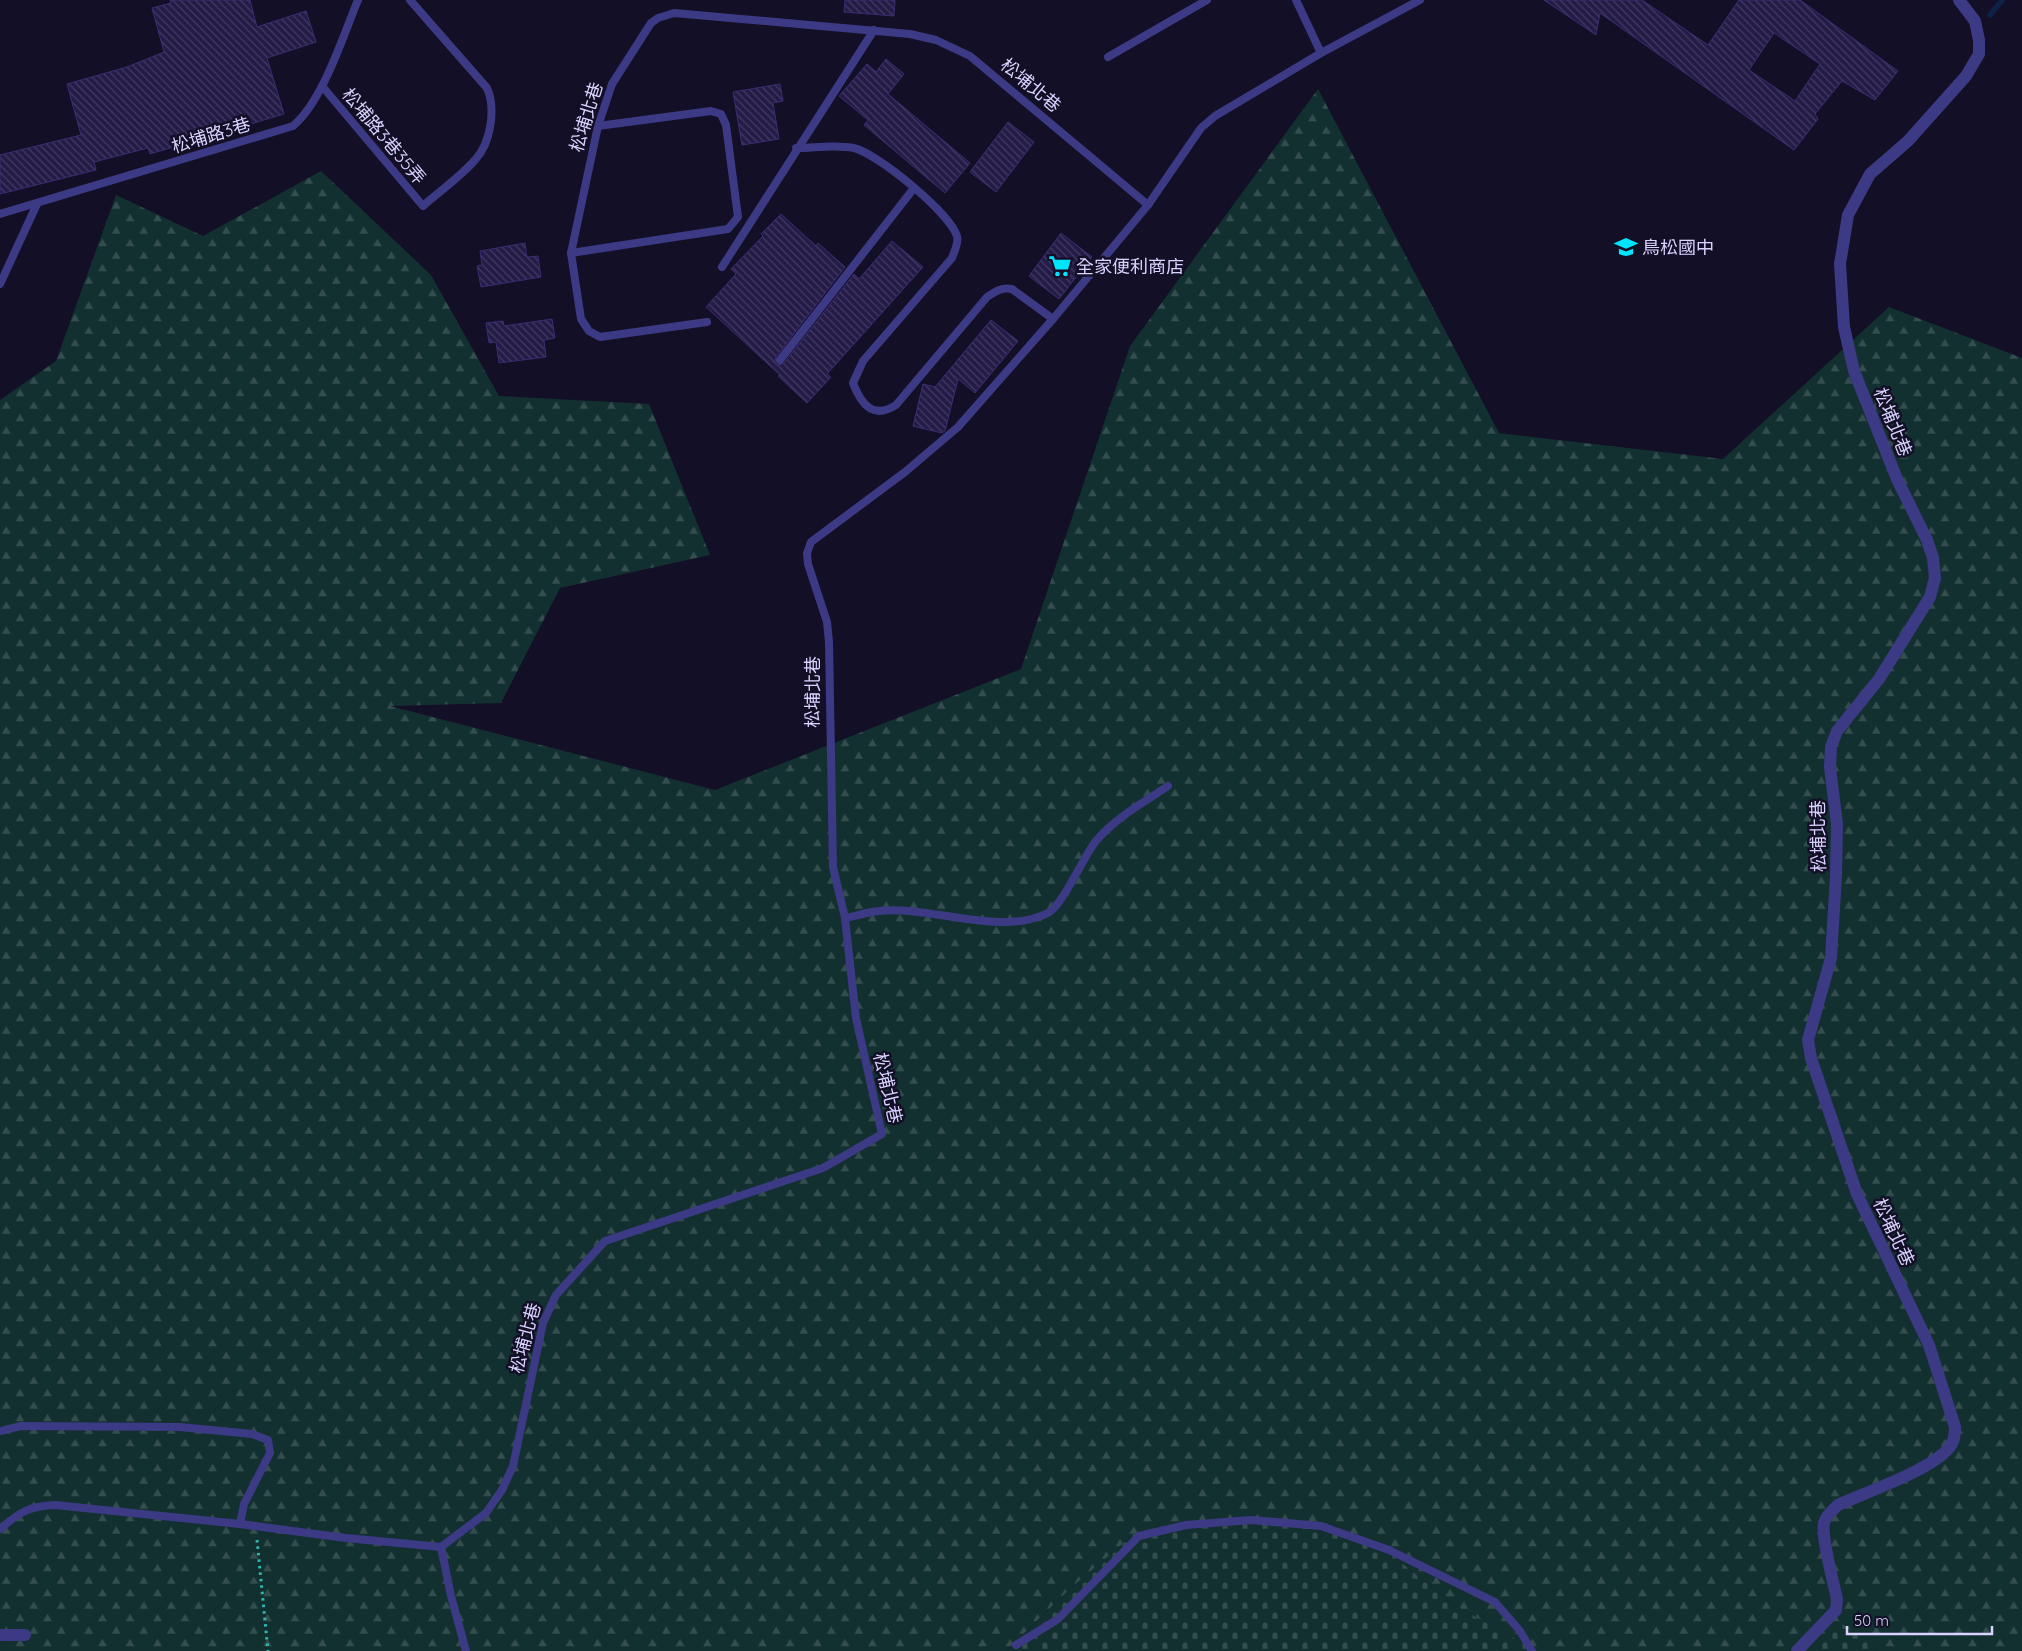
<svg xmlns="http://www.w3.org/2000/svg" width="2022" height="1651" font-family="Quicksand,'Noto Sans TC',sans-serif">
	<defs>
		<pattern id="forest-firs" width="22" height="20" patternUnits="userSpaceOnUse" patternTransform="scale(1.25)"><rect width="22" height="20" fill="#12302f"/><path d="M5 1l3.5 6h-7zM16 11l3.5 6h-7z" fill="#344d4e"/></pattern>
		<pattern id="cemetery-stones" width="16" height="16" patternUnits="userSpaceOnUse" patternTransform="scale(1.25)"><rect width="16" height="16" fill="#12302f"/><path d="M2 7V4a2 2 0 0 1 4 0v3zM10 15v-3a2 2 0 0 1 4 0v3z" fill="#344d4e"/></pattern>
		<pattern id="building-back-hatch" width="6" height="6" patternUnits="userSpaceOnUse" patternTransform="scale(1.25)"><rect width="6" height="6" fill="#241b47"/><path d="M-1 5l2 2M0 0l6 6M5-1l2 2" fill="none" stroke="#433b63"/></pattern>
	</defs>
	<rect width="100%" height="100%" fill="#130f26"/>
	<!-- forest -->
	<polygon fill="url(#forest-firs)" points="1318,89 1499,433 1723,459 1889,307 2022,358 2022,1651 1876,1651 1874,1647 1798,1651 1528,1651 1522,1643 1454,1605 1393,1556 1330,1523 1223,1524 1073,1586 1006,1651 0,1651 0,400 56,361 116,195 203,236 321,171 431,275 499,396 649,404 710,555 560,588 501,703 390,706 715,790 1021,669 1130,346"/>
	<!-- cemetery -->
	<g fill="url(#cemetery-stones)">
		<polygon points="1330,1523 1393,1556 1454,1605 1523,1643 1528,1651 1006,1651 1073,1586 1134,1534 1223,1524"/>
		<polygon points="1841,1623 1874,1647 1876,1651 1798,1651"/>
	</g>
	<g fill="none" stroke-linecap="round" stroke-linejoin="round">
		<!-- stream -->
		<polyline stroke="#0c2248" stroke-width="5.5" points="1990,15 2002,0"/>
	</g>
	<!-- building -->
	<g fill="url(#building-back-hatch)" stroke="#3b2d73" fill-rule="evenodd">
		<polygon points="170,0 250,0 257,27 306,11 316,42 267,58 284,114 150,154 148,148 94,162 96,170 0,194 0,155 81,135 67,84 127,67 164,52 152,8 171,3"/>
		<polygon points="845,0 895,0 894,16 844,12"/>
		<path d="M1544,0H1642L1708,45L1739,0H1800L1898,71L1875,100L1842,81L1815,114L1818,119L1794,150L1600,13L1596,35ZM1774,33L1820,64L1795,101L1749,70Z"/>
		<polygon points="886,59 904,74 888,94 970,163 945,193 864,125 868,120 839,96 867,64 876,72"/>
		<polygon points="780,84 783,101 773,103 779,139 742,145 733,92"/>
		<polygon points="1008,122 1034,142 996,192 970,172"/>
		<polygon points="781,214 816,246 818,243 845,267 776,357 775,362 779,365 784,363 854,274 859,279 892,241 923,267 827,374 831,377 807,403 778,376 780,375 706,307 736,274 731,269 763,236 761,234"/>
		<polygon points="1061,233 1092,257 1059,299 1029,276"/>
		<polygon points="525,243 527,257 538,256 541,277 481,287 477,266 482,265 480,251"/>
		<polygon points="552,319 555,338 544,340 546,357 499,363 496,342 489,343 486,323 503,321 504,326"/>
		<polygon points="991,320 1018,341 975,393 958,379 945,431 942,433 913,426 923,384 935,387"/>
	</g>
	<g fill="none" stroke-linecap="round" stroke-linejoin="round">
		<!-- path -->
		<polyline stroke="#2fb8b0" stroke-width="3" stroke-dasharray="2.5 4" stroke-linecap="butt" points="257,1540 268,1651"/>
		<!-- lane -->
		<g stroke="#3d3a85" stroke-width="8">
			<polyline points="1296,0 1321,53"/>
			<polyline points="1108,57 1207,0"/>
			<path d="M322,86L423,206C440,191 460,177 475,160C491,143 496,108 487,88L410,0"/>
			<path d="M796,148C814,148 836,144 854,148C878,154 949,212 957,236C959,243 954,252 952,258L863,361L853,383C861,404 873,420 896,405L987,297C996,291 1002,287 1012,289L1053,319"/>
			<path d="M0,214L293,126C323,101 343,36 358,0"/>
			<polyline points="571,253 728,229 738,217 726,125 721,114 711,111 598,126"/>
			<polyline points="722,267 874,30"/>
			<polyline points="0,284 37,204"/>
			<polyline points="707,322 600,337 589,331 581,319 571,253 598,126 612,84 651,23 658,18 674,13 910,34 936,40 970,56 1148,205"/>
			<polyline points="780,360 914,188"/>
			<path d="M845,918C856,916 868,912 879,911C930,905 1000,937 1048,913C1063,905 1083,857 1096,841C1115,818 1143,803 1168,786"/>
			<polyline points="0,1431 21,1426 180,1427 252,1434 268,1440 270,1453 244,1504 240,1524"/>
			<path d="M0,1529C20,1512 29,1506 55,1505L240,1524L346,1538L441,1547L486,1513L502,1490L513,1466L543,1323L556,1295L605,1241L823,1168L882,1134L856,1018L845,918L833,867L829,642L827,622L808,564L807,553L811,542L905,472L958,427L1053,319L1148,205L1201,128L1215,116L1321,53L1420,0"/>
			<polyline points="441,1547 451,1596 466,1651"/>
			<polyline points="1016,1645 1058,1619 1139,1536 1186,1525 1251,1520 1321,1526 1389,1550 1495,1602 1520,1631 1532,1651"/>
		</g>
		<!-- street -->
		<g stroke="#3d3a85" stroke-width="12">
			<polyline points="0,1635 25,1635"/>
			<path d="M1797,1651L1836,1610L1837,1600C1834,1582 1821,1539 1824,1523C1826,1515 1833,1510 1838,1505C1867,1492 1930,1470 1948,1449C1954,1443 1955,1436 1955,1427L1929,1345L1857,1194L1811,1058L1808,1040L1831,958L1836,876L1837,824L1830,767L1831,747L1837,731L1879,679L1930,597L1935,578L1933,558L1927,540L1897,479L1854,371L1844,327L1840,264L1848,215L1870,174L1908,141L1966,76L1979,54V40L1975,21L1959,0"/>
		</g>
	</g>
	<!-- icons -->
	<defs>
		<symbol id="school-bare" viewBox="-9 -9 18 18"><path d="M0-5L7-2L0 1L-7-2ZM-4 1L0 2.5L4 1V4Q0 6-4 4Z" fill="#00e5ff" stroke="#130f26" stroke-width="2.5" paint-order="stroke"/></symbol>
		<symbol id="supermarket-bare" viewBox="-9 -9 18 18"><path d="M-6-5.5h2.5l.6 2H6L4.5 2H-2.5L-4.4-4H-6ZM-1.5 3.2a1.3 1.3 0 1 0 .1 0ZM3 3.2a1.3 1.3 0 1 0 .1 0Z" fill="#00e5ff" stroke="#130f26" stroke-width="2.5" paint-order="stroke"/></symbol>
	</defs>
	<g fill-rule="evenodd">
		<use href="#school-bare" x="1610" y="231" width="32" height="32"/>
		<use href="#supermarket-bare" x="1044" y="250" width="32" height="32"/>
	</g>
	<g text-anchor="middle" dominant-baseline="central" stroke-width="5" stroke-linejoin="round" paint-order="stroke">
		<!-- street labels -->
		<g font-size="18" fill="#d9d4ff" stroke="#130f26">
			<text transform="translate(1031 85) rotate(40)">松埔北巷</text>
			<text transform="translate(586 117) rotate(-73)">松埔北巷</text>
			<text transform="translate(211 135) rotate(-17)">松埔路3巷</text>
			<text transform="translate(384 136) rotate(50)">松埔路3巷35弄</text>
			<text transform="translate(1893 422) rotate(68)">松埔北巷</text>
			<text transform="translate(812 692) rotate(-90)">松埔北巷</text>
			<text transform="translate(1818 836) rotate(-91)">松埔北巷</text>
			<text transform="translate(888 1088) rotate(77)">松埔北巷</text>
			<text transform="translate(1894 1232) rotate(65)">松埔北巷</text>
			<text transform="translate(525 1338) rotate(-75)">松埔北巷</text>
		</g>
		<!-- poi labels -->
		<g font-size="18" fill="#d9d4ff" stroke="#130f26" text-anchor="start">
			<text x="1642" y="247">鳥松國中</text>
			<text x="1076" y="266">全家便利商店</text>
		</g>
	</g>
	<!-- scale -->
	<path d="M1847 1626v8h145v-8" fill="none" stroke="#d9d4ff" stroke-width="2.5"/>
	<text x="1854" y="1626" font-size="15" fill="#d9d4ff" stroke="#130f26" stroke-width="4" paint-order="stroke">50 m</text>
</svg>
